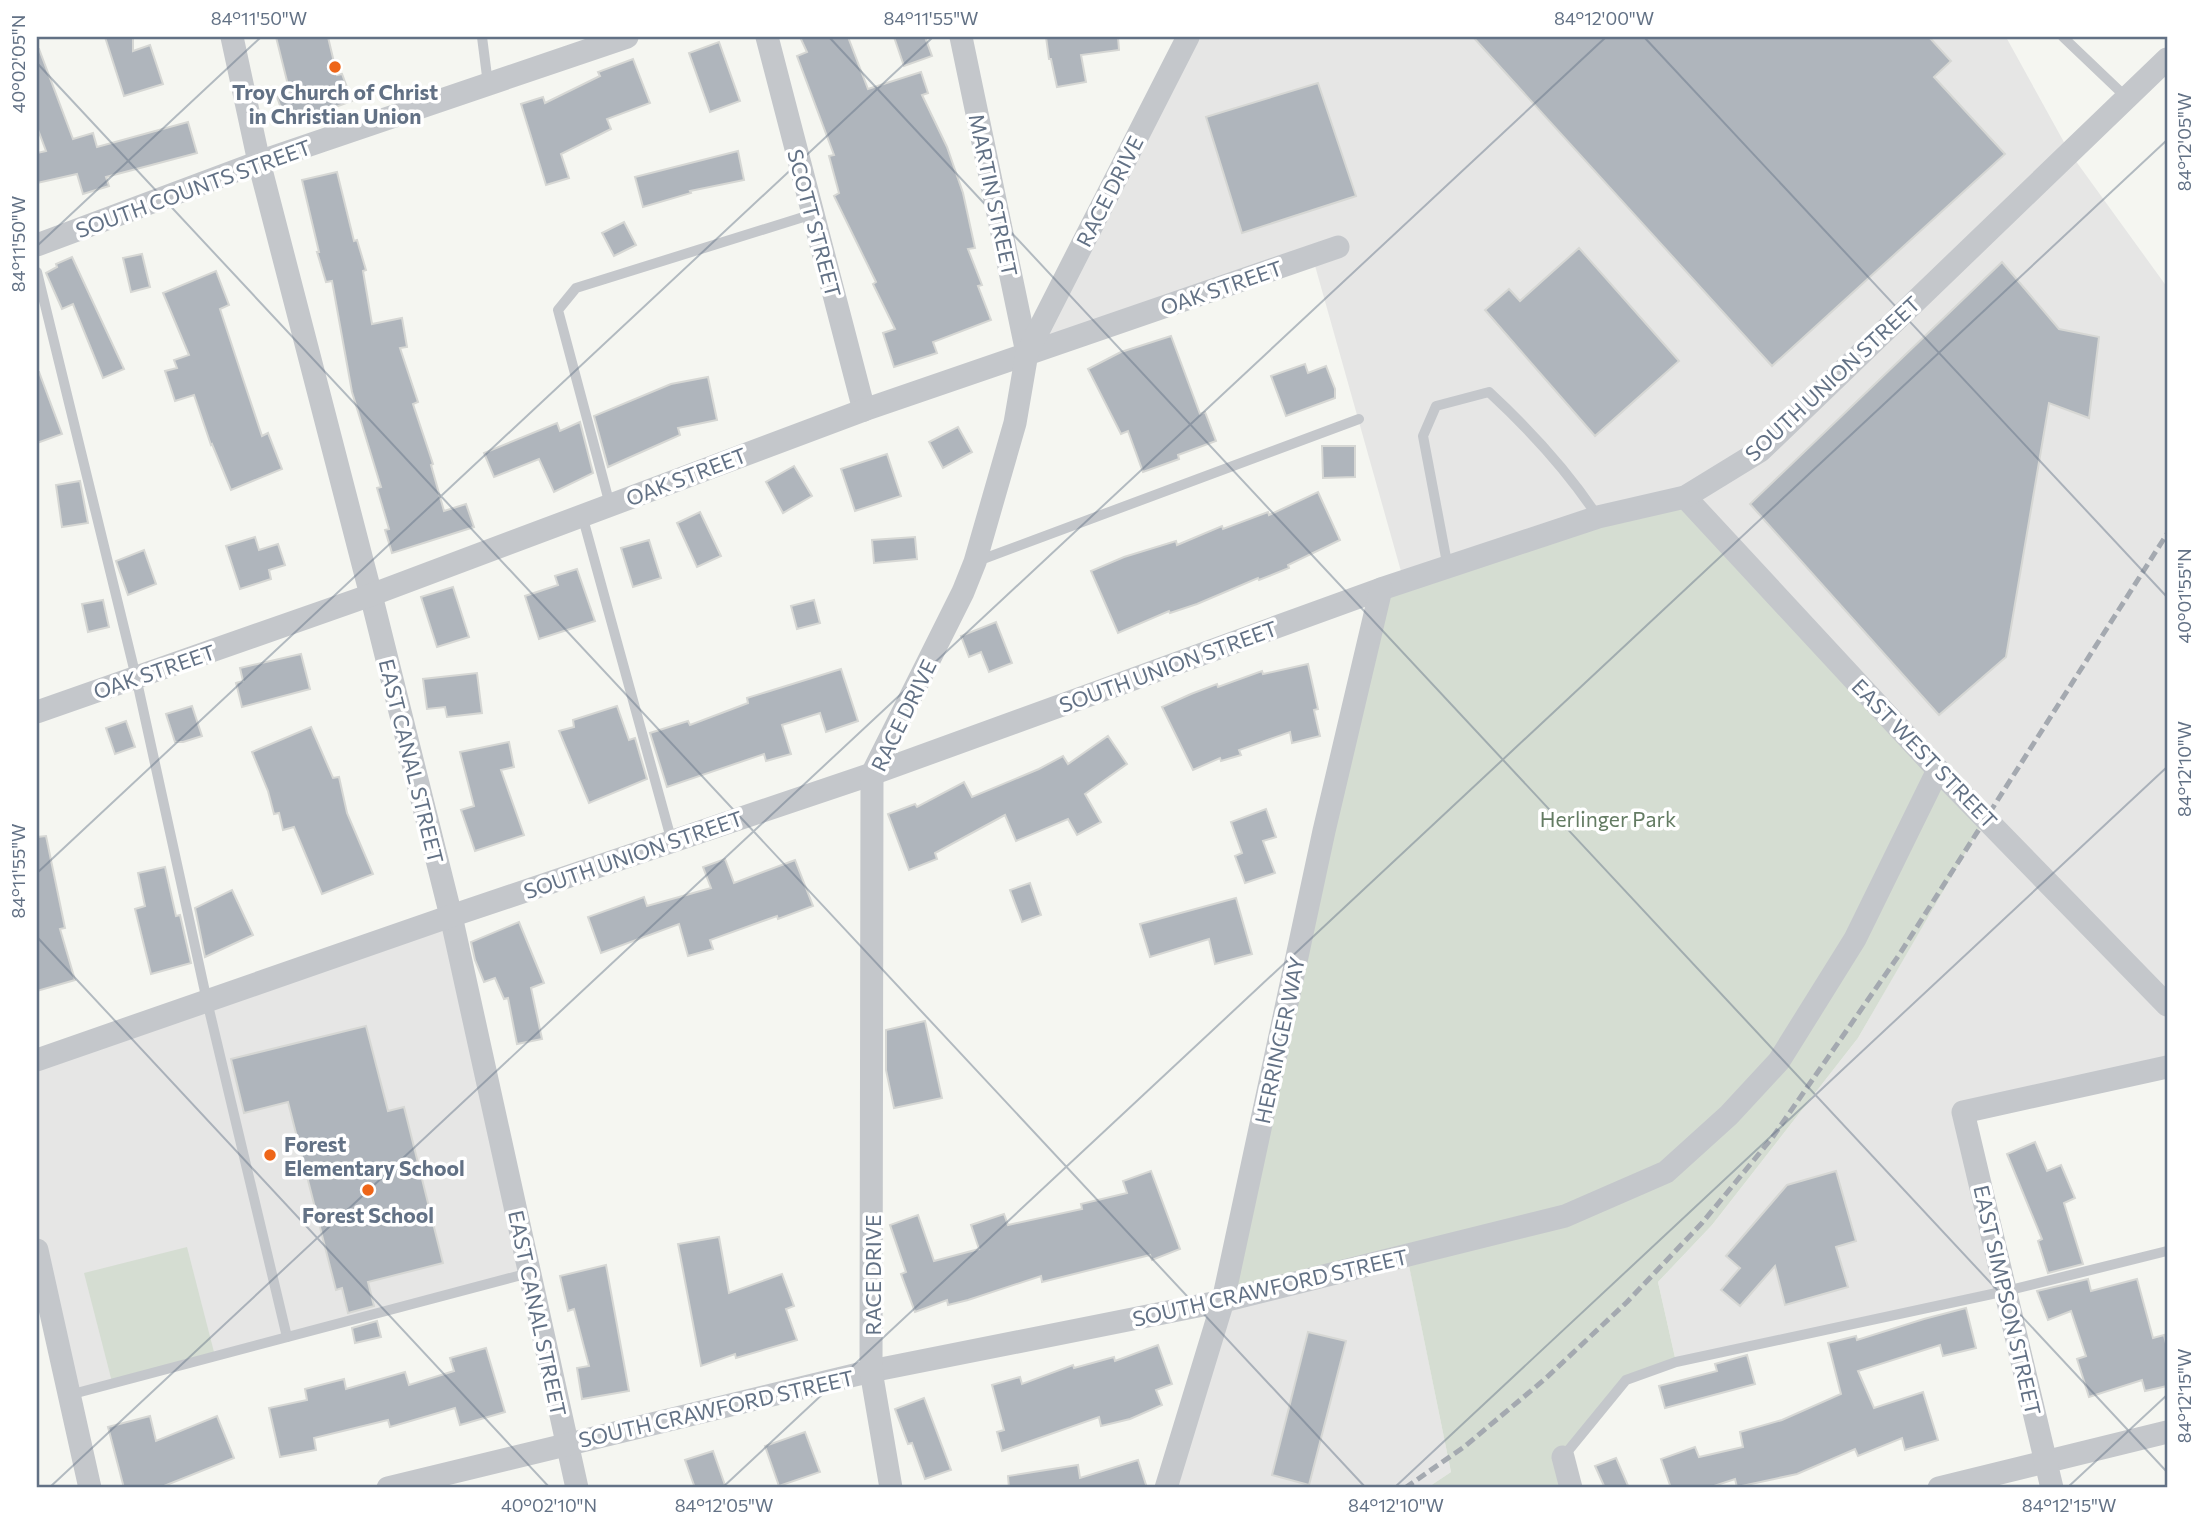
<svg xmlns="http://www.w3.org/2000/svg" width="2204" height="1525" font-family="Commissioner,sans-serif">
	<rect width="100%" height="100%" fill="#f5f6f1"/>
	<!-- built -->
	<g fill="#e6e6e5">
		<polygon points="1188,37 2006,37 2070,153 2167,287 2167,1067 1964,1113 2006,1291 1676,1362 1658,1282 1712,1225 1858,1038 1985,817 1404,582 1312,255 1027,353"/>
		<polygon points="451,916 529,1273 69,1395 37,1250 37,1060"/>
		<polygon points="1407,1255 1451,1472 1427,1488 1166,1488 1223,1301"/>
	</g>
	<!-- green -->
	<g fill="#d5ddd2">
		<polygon points="1685,497 1986,817 1858,1038 1712,1225 1658,1282 1676,1362 1626,1380 1563,1457 1571,1488 1427,1488 1451,1472 1407,1256 1223,1301 1381,589"/>
		<polygon points="187,1247 215,1356 112,1382 84,1273"/>
	</g>
	<!-- building -->
	<g fill="#afb5bc" stroke="#d6d7d4" stroke-width="2">
		<polygon points="105,37 133,37 133,51 150,45 163,84 124,96"/>
		<polygon points="276,37 328,37 337,75 342,74 352,101 287,125 277,97 290,93"/>
		<polygon points="800,37 848,37 868,89 921,72 928,93 922,95 947,147 963,193 975,248 968,249 982,285 978,286 991,320 933,342 937,353 894,367 883,333 895,329 873,284 876,282 834,196 839,193 829,156 834,155 797,56 807,52"/>
		<polygon points="894,37 925,37 932,56 904,66"/>
		<polygon points="1046,37 1118,37 1119,50 1081,55 1086,82 1057,87 1051,59 1049,59"/>
		<polygon points="1473,37 1929,37 1951,61 1934,77 2005,154 1772,366"/>
		<polygon points="719,42 740,101 710,112 689,53"/>
		<polygon points="37,49 39,49 73,139 93,133 97,147 188,122 197,153 106,177 109,186 83,194 77,174 37,183 37,153 46,151 37,127"/>
		<polygon points="633,59 650,103 607,119 611,129 561,154 569,178 546,185 521,104 543,97 545,103 600,76 598,72"/>
		<polygon points="1318,83 1356,196 1242,233 1206,117"/>
		<polygon points="738,151 744,180 690,191 691,193 643,207 635,177"/>
		<polygon points="337,172 354,241 357,240 366,270 363,271 372,324 402,318 407,347 400,348 418,402 413,404 433,464 431,465 444,511 466,504 474,527 392,553 385,530 389,529 377,488 381,487 352,392 332,281 326,282 317,252 319,252 302,180"/>
		<polygon points="624,222 636,245 614,256 602,233"/>
		<polygon points="1579,248 1679,361 1595,436 1485,310 1509,289 1520,301"/>
		<polygon points="142,254 150,287 131,292 123,258"/>
		<polygon points="72,257 124,369 103,378 73,304 62,309 46,273 57,267 56,264"/>
		<polygon points="2002,262 2059,329 2099,337 2089,418 2049,403 2006,657 1939,715 1750,504"/>
		<polygon points="216,271 229,305 220,309 243,379 262,436 268,433 282,469 231,490 212,444 211,445 194,395 175,401 165,371 177,368 174,360 189,355 163,293"/>
		<polygon points="1171,336 1200,414 1205,412 1216,441 1178,455 1179,459 1143,472 1128,431 1121,434 1088,369 1121,352"/>
		<polygon points="1305,364 1308,373 1326,366 1335,389 1335,398 1286,416 1271,376"/>
		<polygon points="37,372 39,372 62,434 37,443"/>
		<polygon points="708,377 717,420 678,428 680,435 608,467 594,416 671,384"/>
		<polygon points="580,422 593,473 554,492 539,459 494,477 484,453 557,423 560,431"/>
		<polygon points="958,427 972,452 943,468 929,442"/>
		<polygon points="1322,446 1355,446 1355,477 1323,478"/>
		<polygon points="887,454 901,496 855,511 841,469"/>
		<polygon points="794,466 812,496 783,513 766,482"/>
		<polygon points="80,481 88,523 62,527 56,485"/>
		<polygon points="1318,492 1340,540 1288,565 1289,568 1259,580 1258,578 1197,604 1170,613 1169,611 1118,633 1091,571 1124,557 1176,541 1177,545 1222,526 1223,529 1268,512 1269,515"/>
		<polygon points="700,512 721,556 697,567 677,523"/>
		<polygon points="255,537 259,550 278,544 285,565 269,570 271,579 240,589 226,546"/>
		<polygon points="915,537 917,559 874,563 872,540"/>
		<polygon points="649,540 661,578 633,587 621,548"/>
		<polygon points="144,550 156,584 128,595 116,561"/>
		<polygon points="577,569 595,621 539,639 525,596 558,585 555,576"/>
		<polygon points="453,587 469,637 437,647 421,597"/>
		<polygon points="103,600 109,627 88,632 82,604"/>
		<polygon points="814,600 820,623 797,629 791,606"/>
		<polygon points="996,622 1012,663 989,672 981,652 969,657 961,636"/>
		<polygon points="301,654 310,689 242,707 236,683 243,681 240,668"/>
		<polygon points="1308,664 1318,709 1314,710 1320,736 1292,743 1290,732 1239,750 1241,755 1221,761 1220,758 1193,770 1162,707 1191,694 1217,684 1218,687 1262,671 1263,674"/>
		<polygon points="841,669 858,721 826,732 820,713 782,725 791,754 766,761 764,754 667,787 650,733 688,721 690,725 748,703 747,698"/>
		<polygon points="477,673 482,713 447,717 445,707 427,709 423,679"/>
		<polygon points="192,706 202,736 183,742 175,742 166,714"/>
		<polygon points="617,706 629,740 635,738 647,779 589,803 559,731 574,727 573,720"/>
		<polygon points="126,721 135,747 115,754 106,728"/>
		<polygon points="311,727 333,778 339,777 347,813 373,874 322,894 294,827 283,830 279,813 274,814 268,791 252,752"/>
		<polygon points="1108,736 1127,764 1085,794 1101,822 1077,835 1068,819 1016,841 1005,815 935,853 937,859 909,870 888,814 915,804 917,807 964,782 972,797 1039,769 1063,756 1068,764"/>
		<polygon points="509,742 514,767 501,770 524,835 475,851 461,810 474,806 460,752"/>
		<polygon points="1266,809 1276,837 1263,841 1275,873 1245,883 1235,856 1242,853 1231,822"/>
		<polygon points="46,836 65,928 60,929 75,980 37,991 37,837"/>
		<polygon points="725,859 734,883 795,860 813,906 778,919 777,916 710,940 713,949 688,956 679,924 601,953 588,917 644,897 647,906 711,888 703,867"/>
		<polygon points="165,867 176,916 180,915 191,963 151,974 135,909 145,906 138,873"/>
		<polygon points="1030,883 1041,915 1022,922 1010,890"/>
		<polygon points="232,890 253,935 205,957 195,908"/>
		<polygon points="1236,898 1252,954 1215,964 1209,939 1150,957 1140,924"/>
		<polygon points="519,922 544,983 531,988 542,1039 517,1044 508,998 504,999 495,978 484,982 475,960 471,942"/>
		<polygon points="925,1021 942,1098 894,1108 886,1070 886,1030"/>
		<polygon points="366,1026 388,1111 404,1107 443,1263 368,1282 374,1306 348,1313 342,1288 336,1290 288,1102 244,1113 231,1059"/>
		<polygon points="2035,1142 2047,1171 2061,1165 2075,1198 2064,1203 2083,1264 2048,1273 2038,1241 2042,1239 2007,1154"/>
		<polygon points="1151,1171 1180,1249 1152,1260 1150,1255 1042,1282 1041,1276 968,1300 948,1305 947,1300 915,1312 901,1274 906,1272 890,1225 918,1215 934,1261 979,1249 971,1225 1004,1214 1008,1225 1082,1209 1081,1204 1127,1193 1123,1181"/>
		<polygon points="1836,1171 1856,1241 1836,1247 1848,1287 1785,1305 1775,1266 1740,1306 1721,1290 1740,1268 1726,1256 1787,1185"/>
		<polygon points="719,1237 729,1293 782,1274 794,1306 786,1309 797,1340 736,1358 735,1354 701,1366 678,1244"/>
		<polygon points="606,1265 629,1391 582,1399 577,1368 589,1366 574,1309 568,1311 560,1276"/>
		<polygon points="2088,1279 2091,1291 2137,1279 2153,1338 2164,1335 2167,1348 2167,1386 2145,1391 2142,1380 2089,1397 2077,1359 2086,1356 2071,1311 2048,1320 2037,1291"/>
		<polygon points="1966,1308 1976,1348 1943,1356 1940,1345 1858,1371 1874,1408 1923,1392 1938,1440 1905,1450 1902,1438 1858,1456 1855,1449 1797,1474 1737,1487 1735,1479 1708,1488 1671,1488 1661,1459 1695,1447 1699,1457 1743,1447 1740,1432 1782,1420 1841,1394 1828,1343 1856,1336 1857,1340 1924,1319"/>
		<polygon points="377,1321 381,1337 355,1343 352,1328"/>
		<polygon points="1308,1332 1346,1341 1309,1485 1272,1475"/>
		<polygon points="1158,1345 1172,1384 1156,1390 1162,1405 1130,1419 1101,1426 1099,1417 1002,1451 997,1432 1004,1430 992,1385 1020,1377 1022,1384 1073,1365 1074,1368 1114,1357 1115,1361"/>
		<polygon points="486,1348 505,1412 460,1425 455,1408 390,1427 388,1420 314,1438 316,1450 280,1457 269,1408 307,1400 305,1389 344,1379 346,1389 405,1372 409,1385 454,1371 450,1358"/>
		<polygon points="1747,1355 1755,1384 1665,1408 1659,1386 1717,1371 1715,1364"/>
		<polygon points="924,1398 951,1470 925,1479 912,1443 908,1444 895,1409"/>
		<polygon points="150,1416 156,1441 217,1416 234,1458 159,1488 124,1488 108,1427"/>
		<polygon points="805,1432 820,1472 779,1486 765,1446"/>
		<polygon points="713,1451 726,1488 695,1488 685,1460"/>
		<polygon points="1616,1458 1629,1488 1605,1488 1595,1466"/>
		<polygon points="1138,1460 1147,1488 1009,1488 1008,1476 1078,1465 1080,1478"/>
	</g>
	<g fill="none" stroke-linecap="round" stroke-linejoin="round">
		<!-- lane -->
		<g stroke="#c4c7cb" stroke-width="10">
			<polyline points="482,37 488,84"/>
			<polyline points="2063,37 2127,98"/>
			<polyline points="37,272 136,677 207,1001 287,1337"/>
			<polyline points="610,505 558,310 576,288 813,214"/>
			<polyline points="582,515 672,842"/>
			<polyline points="975,562 1359,419"/>
			<path d="M1448,568L1423,436L1436,406L1489,392C1530,430 1567,470 1598,517"/>
			<polyline points="69,1395 529,1273"/>
			<polyline points="1563,1457 1626,1380 1676,1362 2006,1291 2167,1251"/>
		</g>
		<!-- street -->
		<g stroke="#c4c7cb" stroke-width="23">
			<polyline points="232,37 259,162 371,595 451,916 577,1488"/>
			<polyline points="767,37 864,410"/>
			<polyline points="961,37 1027,353"/>
			<polyline points="37,245 259,162 627,37"/>
			<polyline points="1685,497 1938,770 2167,1005"/>
			<polyline points="37,712 371,595 864,410 1338,247"/>
			<polyline points="37,1060 451,916 872,774 1381,589 1598,517 1685,497 1760,451 2167,59"/>
			<polyline points="37,1250 90,1488"/>
			<polyline points="1563,1457 1571,1488"/>
			<polyline points="388,1488 871,1371 1223,1301 1565,1216 1666,1172 1729,1115 1779,1061 1855,939 1938,770"/>
			<polyline points="891,1488 871,1371 872,774 963,592 975,562 1015,423 1027,353 1188,37"/>
			<polyline points="1166,1488 1223,1301 1324,831 1381,589"/>
			<polyline points="1939,1488 2167,1432"/>
			<polyline points="2052,1488 1963,1112 2167,1067"/>
		</g>
		<!-- rail -->
		<polyline stroke="#a4a9b0" stroke-width="5" stroke-dasharray="10 5" stroke-linecap="butt" points="1405,1488 1464,1447 1545,1379 1627,1302 1702,1223 1772,1138 1899,955 2167,534"/>
	</g>
	<!-- ticks -->
	<path fill="none" stroke="#627185" stroke-width="2" stroke-opacity="0.45" d="M829,37L2167,1472M1644,37L2167,597M37,63L1366,1488M37,246L261,37M37,873L933,37M37,937L550,1488M49,1488L1606,37M722,1488L2167,140M1394,1488L2167,767M2067,1488L2167,1395"/>
	<!-- markers -->
	<g fill="#ee6518" stroke="#fff" stroke-width="2.5">
		<circle cx="335" cy="67" r="7"/>
		<circle cx="270" cy="1155" r="7"/>
		<circle cx="368" cy="1190" r="7"/>
	</g>
	<g text-anchor="middle" dominant-baseline="central" stroke-width="7" stroke-linejoin="round" paint-order="stroke">
		<!-- poi labels -->
		<g font-size="21" font-weight="bold" fill="#627185" stroke="#fff">
			<text x="335" y="91">Troy Church of Christ<tspan x="335" dy="24">in Christian Union</tspan></text>
			<text x="284" y="1143" text-anchor="start">Forest<tspan x="284" dy="24">Elementary School</tspan></text>
			<text x="368" y="1214">Forest School</text>
		</g>
		<!-- street labels -->
		<g font-size="21" fill="#627185" stroke="#fff">
			<text transform="translate(193 188) rotate(-20)">SOUTH COUNTS STREET</text>
			<text transform="translate(1109 191) rotate(-63)">RACE DRIVE</text>
			<text transform="translate(994 195) rotate(78)">MARTIN STREET</text>
			<text transform="translate(815 223) rotate(75)">SCOTT STREET</text>
			<text transform="translate(1221 287) rotate(-19)">OAK STREET</text>
			<text transform="translate(1832 378) rotate(-43)">SOUTH UNION STREET</text>
			<text transform="translate(686 476) rotate(-21)">OAK STREET</text>
			<text transform="translate(1168 666) rotate(-20)">SOUTH UNION STREET</text>
			<text transform="translate(154 671) rotate(-19)">OAK STREET</text>
			<text transform="translate(903 715) rotate(-64)">RACE DRIVE</text>
			<text transform="translate(1925 753) rotate(46)">EAST WEST STREET</text>
			<text transform="translate(412 761) rotate(76)">EAST CANAL STREET</text>
			<text transform="translate(633 854) rotate(-19)">SOUTH UNION STREET</text>
			<text transform="translate(1279 1040) rotate(-78)">HERRINGER WAY</text>
			<text transform="translate(872 1275) rotate(-90)">RACE DRIVE</text>
			<text transform="translate(1270 1287) rotate(-13)">SOUTH CRAWFORD STREET</text>
			<text transform="translate(2008 1300) rotate(77)">EAST SIMPSON STREET</text>
			<text transform="translate(538 1313) rotate(78)">EAST CANAL STREET</text>
			<text transform="translate(716 1408) rotate(-13)">SOUTH CRAWFORD STREET</text>
		</g>
		<!-- park labels -->
		<g font-size="21" fill="#637b62" stroke="#fff">
			<text x="1608" y="818">Herlinger Park</text>
		</g>
	</g>
	<!-- border -->
	<rect width="2204" height="1525" fill="none" stroke="#ffffff" stroke-width="77"/>
	<rect x="38" y="38" width="2128" height="1448" fill="none" stroke="#627185" stroke-width="2.5"/>
	<g font-size="18" text-anchor="middle" fill="#627185">
		<text x="259" y="25">84°11'50"W</text>
		<text x="931" y="25">84°11'55"W</text>
		<text x="1604" y="25">84°12'00"W</text>
		<text transform="translate(19 64) rotate(-90)" y="6">40°02'05"N</text>
		<text transform="translate(2185 142) rotate(-90)" y="6">84°12'05"W</text>
		<text transform="translate(19 244) rotate(-90)" y="6">84°11'50"W</text>
		<text transform="translate(2185 596) rotate(-90)" y="6">40°01'55"N</text>
		<text transform="translate(2185 769) rotate(-90)" y="6">84°12'10"W</text>
		<text transform="translate(19 871) rotate(-90)" y="6">84°11'55"W</text>
		<text transform="translate(2185 1396) rotate(-90)" y="6">84°12'15"W</text>
		<text x="549" y="1512">40°02'10"N</text>
		<text x="724" y="1512">84°12'05"W</text>
		<text x="1396" y="1512">84°12'10"W</text>
		<text x="2069" y="1512">84°12'15"W</text>
	</g>
</svg>
